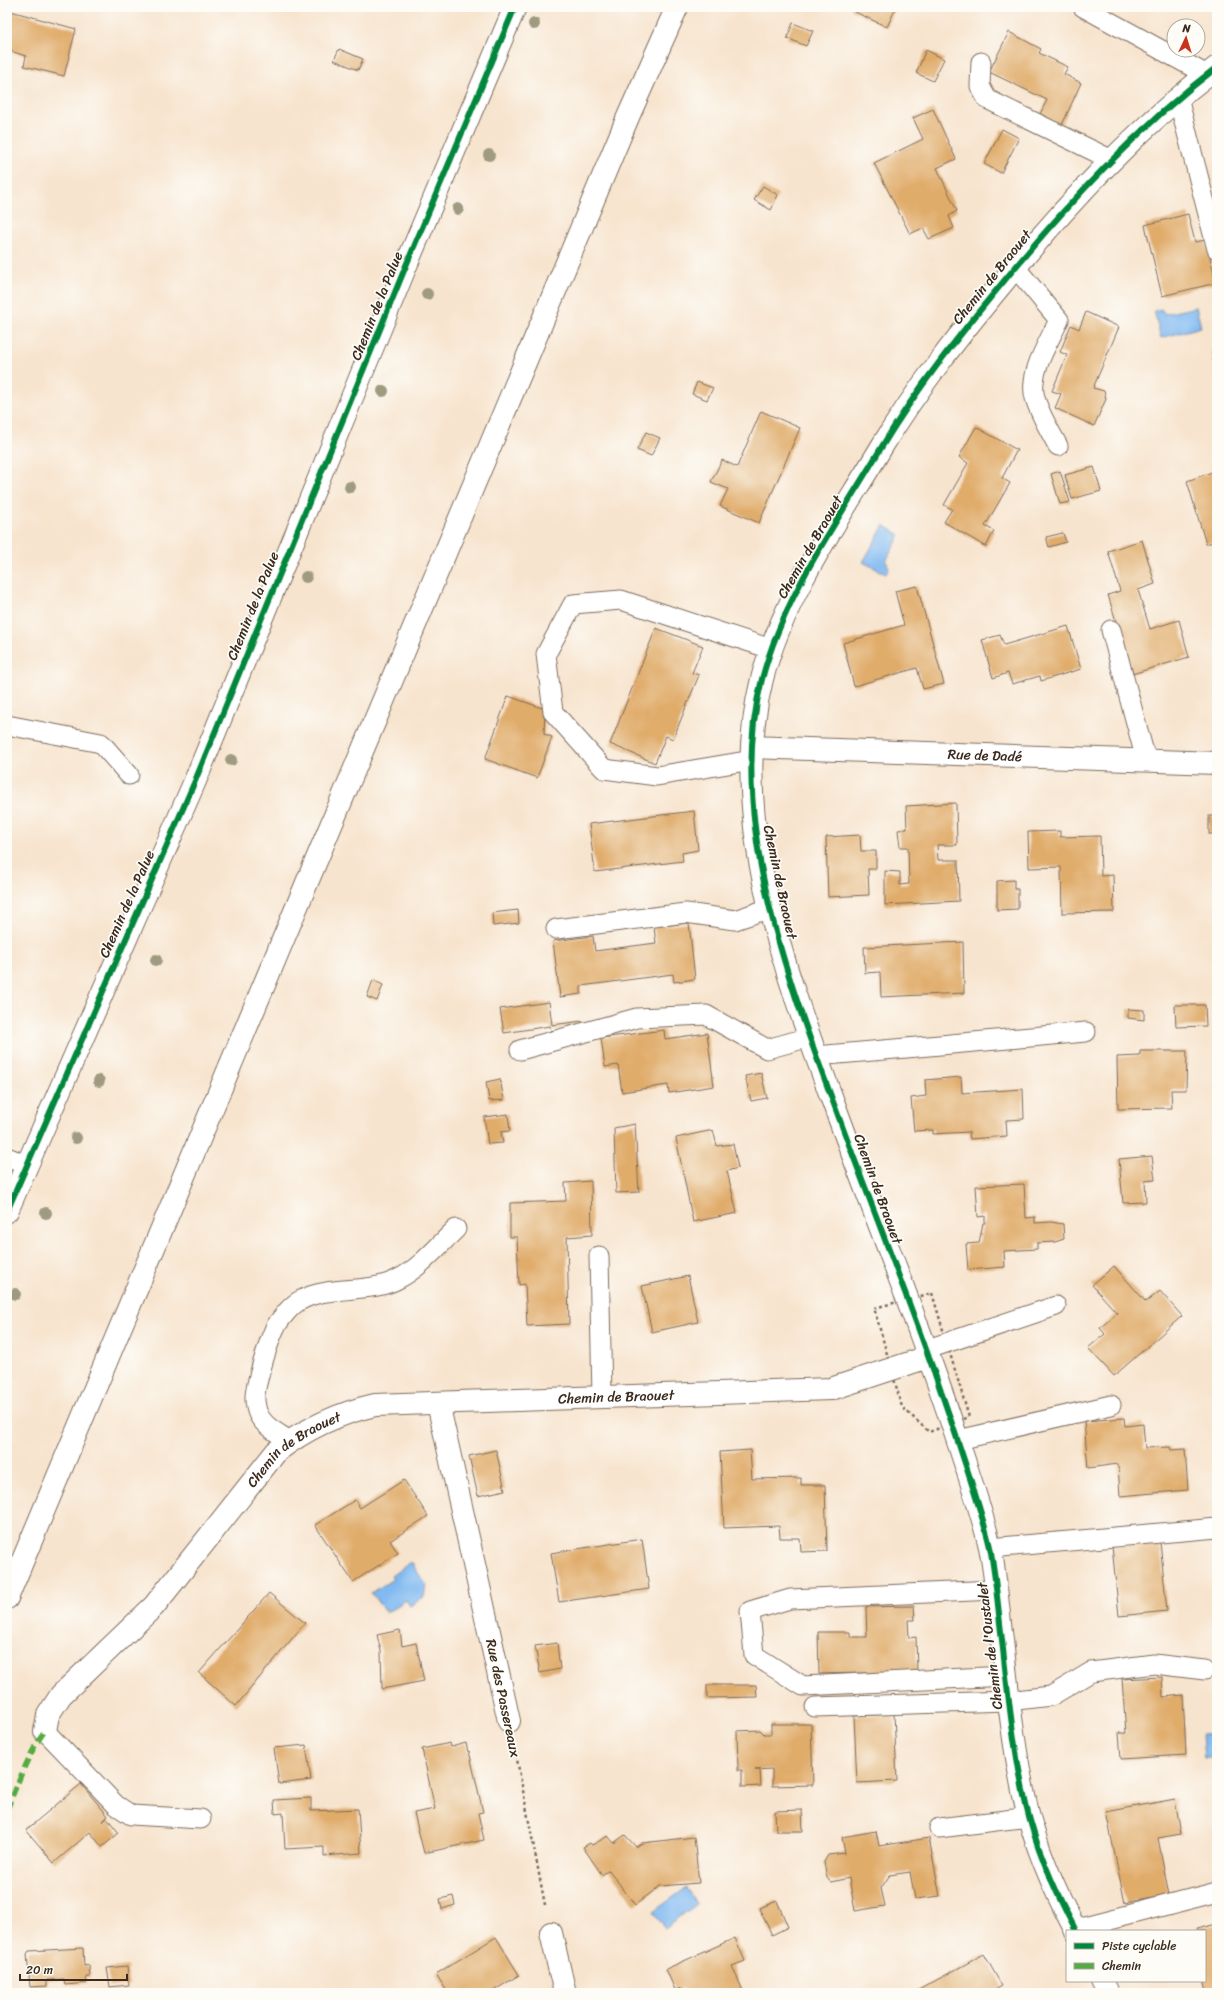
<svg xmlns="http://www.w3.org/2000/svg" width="1224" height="2000" font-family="Sriracha,sans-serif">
	<rect width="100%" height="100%" fill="#fdfcf7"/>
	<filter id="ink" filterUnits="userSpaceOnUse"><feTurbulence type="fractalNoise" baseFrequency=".025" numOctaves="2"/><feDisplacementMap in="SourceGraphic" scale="8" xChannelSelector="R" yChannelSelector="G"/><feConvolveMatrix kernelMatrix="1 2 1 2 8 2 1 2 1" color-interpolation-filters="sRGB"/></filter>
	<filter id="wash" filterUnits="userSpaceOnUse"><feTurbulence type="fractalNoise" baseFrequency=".012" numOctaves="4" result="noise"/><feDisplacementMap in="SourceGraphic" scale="16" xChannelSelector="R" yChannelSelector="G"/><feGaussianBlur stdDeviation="0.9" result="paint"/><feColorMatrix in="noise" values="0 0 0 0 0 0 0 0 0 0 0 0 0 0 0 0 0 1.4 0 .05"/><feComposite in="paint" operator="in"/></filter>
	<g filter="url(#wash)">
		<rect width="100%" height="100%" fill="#f7e4ce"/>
		<!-- water -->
		<g fill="#80b9f1" stroke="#5e7288">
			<polygon points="1196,307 1201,327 1161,338 1154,311 1161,309 1165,314"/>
			<polygon points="884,525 900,535 886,561 889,568 886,574 863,562"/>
			<polygon points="411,1562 426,1585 424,1597 410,1606 406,1600 386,1613 371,1593 393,1579 391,1576"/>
			<polygon points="1217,1733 1217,1758 1204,1758 1202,1734"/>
			<polygon points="686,1888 697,1904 665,1928 653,1912"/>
		</g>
		<g id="blocks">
			<!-- building -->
			<g fill="#e0ac6b">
				<polygon points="853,7 889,7 895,10 887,27 851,10"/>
				<polygon points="7,10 76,29 64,76 24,66 26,56 7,50"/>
				<polygon points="793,23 813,31 806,46 787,38"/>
				<polygon points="1009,32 1041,49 1039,53 1068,67 1064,74 1081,83 1062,125 1040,114 1047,100 989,72"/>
				<polygon points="339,49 363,59 358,70 334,60"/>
				<polygon points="926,50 944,59 933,81 916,73"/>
				<polygon points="933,109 956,159 937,168 957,211 949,216 954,228 929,239 923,228 910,234 874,163 923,139 913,118"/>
				<polygon points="1002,129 1019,138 1001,173 984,164"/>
				<polygon points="763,186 778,195 771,210 754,200"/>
				<polygon points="1188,214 1195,242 1206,240 1216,283 1162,296 1145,225"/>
				<polygon points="1086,312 1119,327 1093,388 1104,391 1106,399 1094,426 1055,408 1061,394 1052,391 1067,355 1060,352 1071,325 1079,329"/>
				<polygon points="1217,351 1217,381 1216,381 1212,352"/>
				<polygon points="697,382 713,388 707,400 692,394"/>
				<polygon points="761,411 800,428 759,523 720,506 728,489 711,482 722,460 737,467"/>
				<polygon points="976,427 1017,450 1002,478 1010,483 985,526 994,531 986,547 944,522 952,509 944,505 968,463 959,457"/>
				<polygon points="646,432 660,438 651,456 637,450"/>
				<polygon points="1094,467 1101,491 1072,499 1065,475"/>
				<polygon points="1060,471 1070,502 1060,504 1051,474"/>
				<polygon points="1212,472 1217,489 1217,541 1206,544 1187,481"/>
				<polygon points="1063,533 1066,542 1049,547 1046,537"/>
				<polygon points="1142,540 1155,584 1138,590 1150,629 1179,620 1189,657 1132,674 1108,595 1120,591 1108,551"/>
				<polygon points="917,586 944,684 923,689 917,668 854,686 843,643 904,625 895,591"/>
				<polygon points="1068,626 1081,669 1041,681 1040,676 1012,684 1008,673 993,678 982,640 1000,635 1004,645"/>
				<polygon points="656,628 703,646 692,673 699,675 673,739 666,736 655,763 610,744"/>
				<polygon points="508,696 545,709 544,734 552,737 537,778 485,759"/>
				<polygon points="956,803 957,845 937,845 938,860 958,860 959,901 885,905 885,871 900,872 900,885 909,884 908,847 900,847 898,830 907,829 906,806"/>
				<polygon points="694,811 698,850 682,853 683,861 595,872 589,824"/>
				<rect x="1209" y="816" width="8" height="18"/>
				<polygon points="1060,831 1060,837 1100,836 1101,876 1113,875 1114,912 1062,913 1061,867 1029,868 1028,832"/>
				<polygon points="860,835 861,851 876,851 876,869 868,869 869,895 828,897 826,837"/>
				<polygon points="1014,880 1014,889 1018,889 1018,909 997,910 997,881"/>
				<polygon points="518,910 519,923 493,926 492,913"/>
				<polygon points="689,923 695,979 674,982 673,974 581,986 581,994 560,997 553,941 593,936 595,951 656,943 654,927"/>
				<polygon points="963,942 964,993 881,997 880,972 865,973 864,947"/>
				<polygon points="373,980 383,985 377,1001 367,997"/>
				<polygon points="549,1002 552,1025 582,1021 583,1026 551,1031 550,1026 504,1033 500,1009"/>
				<polygon points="1175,1005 1205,1005 1206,1026 1176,1027"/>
				<polygon points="1128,1009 1144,1010 1144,1020 1128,1018"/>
				<polygon points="664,1030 665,1039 707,1033 714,1086 669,1093 668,1085 622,1092 618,1065 605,1067 601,1038"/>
				<polygon points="1140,1051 1187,1051 1186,1090 1171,1090 1172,1108 1118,1109 1117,1057 1140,1056"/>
				<polygon points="761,1073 767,1098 751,1101 745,1076"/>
				<polygon points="961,1077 962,1093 1023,1089 1024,1119 1006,1120 1007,1136 970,1139 969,1132 933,1134 933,1130 914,1131 911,1098 926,1096 925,1080"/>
				<polygon points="500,1079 504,1100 489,1101 486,1082"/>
				<polygon points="508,1114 510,1131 501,1132 503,1143 488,1144 484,1117"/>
				<polygon points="635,1124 639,1192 616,1193 614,1128"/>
				<polygon points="713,1130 717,1146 733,1144 738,1168 727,1171 737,1213 693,1222 676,1138"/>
				<polygon points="1152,1156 1155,1180 1145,1181 1146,1202 1123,1203 1119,1159"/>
				<polygon points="591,1181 592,1235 567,1237 569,1324 527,1326 525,1284 519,1285 517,1237 510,1237 510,1203 566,1201 565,1183"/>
				<polygon points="1024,1184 1026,1218 1035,1217 1035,1223 1051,1222 1063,1224 1064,1239 1055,1242 1037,1243 1037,1249 1004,1251 1005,1267 968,1270 966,1244 979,1243 983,1223 985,1223 985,1216 978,1217 976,1186"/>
				<polygon points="1114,1266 1146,1302 1160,1291 1182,1316 1114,1376 1088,1348 1105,1334 1100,1328 1117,1313 1092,1285"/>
				<polygon points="688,1276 698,1322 652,1332 642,1286"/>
				<polygon points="1124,1418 1125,1426 1143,1424 1145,1448 1170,1447 1171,1450 1185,1449 1188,1490 1120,1496 1118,1464 1088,1468 1084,1421"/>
				<polygon points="496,1450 505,1490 478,1496 469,1456"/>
				<polygon points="750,1450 752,1479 801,1478 801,1485 825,1485 827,1551 801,1552 800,1538 780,1538 779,1526 724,1528 720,1452"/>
				<polygon points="404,1480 428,1516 390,1541 398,1553 353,1582 315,1525 355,1500 360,1508"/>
				<polygon points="642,1539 649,1589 559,1602 551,1553"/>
				<polygon points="1160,1542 1167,1611 1119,1616 1112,1546"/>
				<polygon points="269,1593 305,1623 236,1706 199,1673"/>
				<polygon points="914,1606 915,1620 908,1620 909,1638 916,1637 917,1672 819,1674 818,1632 850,1632 850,1637 867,1637 866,1607"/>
				<polygon points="400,1630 402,1646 416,1643 424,1681 382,1689 381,1651 377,1635"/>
				<polygon points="557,1643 560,1669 540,1673 535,1646"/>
				<polygon points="1162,1677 1163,1697 1183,1695 1186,1755 1121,1759 1119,1733 1126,1733 1122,1679"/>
				<polygon points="707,1685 756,1685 757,1697 707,1698"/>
				<polygon points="894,1714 897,1781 857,1783 854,1716"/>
				<polygon points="771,1724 811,1724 813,1785 772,1786 772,1769 755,1770 760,1770 761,1786 742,1787 742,1770 738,1770 737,1731 760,1730 764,1734 771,1734"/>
				<polygon points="450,1743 451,1747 466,1743 468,1752 469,1751 483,1812 478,1813 484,1840 424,1853 414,1813 435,1809 422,1749"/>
				<polygon points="306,1745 311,1780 279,1784 274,1748"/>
				<polygon points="81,1784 108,1816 102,1822 107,1818 119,1833 102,1847 90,1832 54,1863 26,1830"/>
				<polygon points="311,1798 311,1811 358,1809 361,1853 324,1856 324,1847 285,1849 283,1813 275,1814 274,1800"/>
				<polygon points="1175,1799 1181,1834 1158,1838 1169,1895 1125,1903 1106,1812"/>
				<polygon points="802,1810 803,1831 776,1831 775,1811"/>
				<polygon points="876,1831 879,1846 929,1838 940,1896 915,1899 910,1872 890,1875 881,1888 885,1906 855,1911 849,1878 832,1882 827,1878 824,1862 828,1855 845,1853 842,1837"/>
				<polygon points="625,1835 636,1847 642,1843 694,1837 699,1883 660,1886 635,1905 609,1870 602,1875 583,1847 590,1843 592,1845 608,1836 614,1843"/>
				<polygon points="453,1896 455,1905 442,1909 440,1899"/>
				<polygon points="777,1901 788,1927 772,1935 759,1908"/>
				<polygon points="1217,1924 1217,1993 1207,1993 1204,1981 1205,1975 1207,1974 1205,1966 1205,1931 1197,1931 1196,1929"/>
				<polygon points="496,1937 519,1975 490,1993 448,1993 436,1974"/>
				<polygon points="735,1938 745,1961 732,1966 744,1993 686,1993 683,1988 675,1990 666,1969"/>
				<polygon points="83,1948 84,1966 89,1965 90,1977 86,1977 87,1983 65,1985 64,1979 47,1980 47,1986 30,1987 27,1954 29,1951"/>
				<polygon points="984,1954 1002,1986 989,1993 913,1993"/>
				<polygon points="127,1966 129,1985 110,1987 107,1968"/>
			</g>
		</g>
	</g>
	<g filter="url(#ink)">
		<use href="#blocks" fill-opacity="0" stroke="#7d6b5c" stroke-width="1"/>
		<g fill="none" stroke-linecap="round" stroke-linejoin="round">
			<defs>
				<g id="lane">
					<polyline points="1083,7 1207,75"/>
					<polyline points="981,62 980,86 987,99 1112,160"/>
					<polyline points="1178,98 1217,249"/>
					<path d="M1015,267L1059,320C1049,342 1028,373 1035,398C1040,415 1050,431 1058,446"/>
					<polyline points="1111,630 1146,760"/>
					<polyline points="7,725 101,743 129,775"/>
					<polyline points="752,760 657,776 604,769 553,712 546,654 573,604 621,600 771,649"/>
					<polyline points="556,929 686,913 735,920 770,908"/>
					<polyline points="520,1050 637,1018 706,1015 767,1049 810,1037"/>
					<polyline points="816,1056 1086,1032"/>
					<polyline points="7,1157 26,1165"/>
					<polyline points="599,1256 602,1397"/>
					<polyline points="925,1350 1056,1306"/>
					<polyline points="958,1440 1111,1405"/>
					<path d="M290,1441C278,1433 262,1426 257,1411C256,1407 255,1403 255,1399C254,1387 270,1337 276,1326C281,1318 292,1304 301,1300C328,1285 371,1294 398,1279C420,1268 438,1246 456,1229"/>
					<polyline points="990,1548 1217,1528"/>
					<polyline points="996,1590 790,1599 750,1611 754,1655 803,1686 1006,1676"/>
					<polyline points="815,1707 1008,1701 1051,1696 1091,1672 1154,1664 1205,1670"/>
					<polyline points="45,1731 116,1805 131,1815 201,1819"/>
					<polyline points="939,1828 1029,1817"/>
					<polyline points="1074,1929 1217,1892"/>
				</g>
				<g id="street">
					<path id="s1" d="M752,747L1217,763"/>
					<polyline points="7,1211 195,781 405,268 515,7"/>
					<polyline points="438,1403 509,1721"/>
					<path id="s2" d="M45,1731L48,1715L61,1695L154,1606L276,1452C305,1429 340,1413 375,1405L831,1389L928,1357"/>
					<path d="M1076,1931C1055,1891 1036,1849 1026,1805C1014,1751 1008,1695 1002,1640C998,1609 996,1578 990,1547C983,1517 973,1487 963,1457C928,1348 885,1241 845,1134C795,998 724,826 762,679C784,595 837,522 881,448C917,388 960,334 1004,281C1068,203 1137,128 1217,67"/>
					<polyline points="551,1933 565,1993"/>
					<polyline points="1102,1981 1108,1993"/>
				</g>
				<polyline id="primary" points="7,1598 628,117 677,7"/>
			</defs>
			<!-- lane casing -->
			<use href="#lane" stroke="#7d6b5c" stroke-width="21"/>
			<!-- street casing -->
			<use href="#street" stroke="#7d6b5c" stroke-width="24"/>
			<!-- primary casing -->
			<use href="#primary" stroke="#7d6b5c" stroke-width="24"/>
			<!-- path -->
			<g stroke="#7d6b5c" stroke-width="2.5" stroke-dasharray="3 3" stroke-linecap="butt">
				<polygon points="932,1293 969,1417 929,1432 902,1407 874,1308"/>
				<polyline points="515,1749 545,1905"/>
			</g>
			<!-- lane -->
			<use href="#lane" stroke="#fff" stroke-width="19"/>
			<!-- street -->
			<use href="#street" stroke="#fff" stroke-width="22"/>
			<!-- primary -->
			<use href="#primary" stroke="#fff" stroke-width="22"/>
			<!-- quiet -->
			<path stroke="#55ab43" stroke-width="5" stroke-dasharray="10 5" stroke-linecap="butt" d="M7,1810C18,1783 28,1754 45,1731"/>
			<defs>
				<g id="cycleway">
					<polyline points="7,1211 195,781 405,268 515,7"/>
					<path d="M1076,1931C1055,1891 1036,1849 1026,1805C1014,1751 1008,1695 1002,1640C998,1609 996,1578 990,1547C983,1517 973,1487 963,1457C928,1348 885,1241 845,1134C795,998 724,826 762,679C784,595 837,522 881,448C917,388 960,334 1004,281C1068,203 1137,128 1217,67"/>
				</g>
			</defs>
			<!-- cycleway casing -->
			<use href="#cycleway" stroke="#fdfcf7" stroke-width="8"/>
			<!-- cycleway -->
			<use href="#cycleway" stroke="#00873e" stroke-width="6"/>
		</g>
		<!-- trees -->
		<g fill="#9f9b80">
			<circle cx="534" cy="24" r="6"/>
			<circle cx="489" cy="155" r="6"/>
			<circle cx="458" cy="209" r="6"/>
			<circle cx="427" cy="294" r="6"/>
			<circle cx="383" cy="391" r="6"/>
			<circle cx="350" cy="487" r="6"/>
			<circle cx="306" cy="577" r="6"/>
			<circle cx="231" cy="760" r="6"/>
			<circle cx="156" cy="960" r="6"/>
			<circle cx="99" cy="1081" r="6"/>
			<circle cx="76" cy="1138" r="6"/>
			<circle cx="46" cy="1213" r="6"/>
			<circle cx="15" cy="1294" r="6"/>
		</g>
	</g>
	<g text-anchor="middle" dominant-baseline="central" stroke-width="3.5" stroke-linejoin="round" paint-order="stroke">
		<!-- street labels -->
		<g font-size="14" fill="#3b2a1e" stroke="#fdfcf7">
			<text transform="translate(992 277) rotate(-51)">Chemin de Braouet</text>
			<text transform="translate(377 306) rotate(-68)">Chemin de la Palue</text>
			<text transform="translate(810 547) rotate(-60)">Chemin de Braouet</text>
			<text transform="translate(253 606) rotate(-68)">Chemin de la Palue</text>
			<text stroke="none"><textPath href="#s1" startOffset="233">Rue de Dadé</textPath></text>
			<text transform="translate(780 882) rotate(78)">Chemin de Braouet</text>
			<text transform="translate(127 904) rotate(-66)">Chemin de la Palue</text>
			<text transform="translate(878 1189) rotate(70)">Chemin de Braouet</text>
			<text stroke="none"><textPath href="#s2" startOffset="717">Chemin de Braouet</textPath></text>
			<text stroke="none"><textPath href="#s2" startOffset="381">Chemin de Braouet</textPath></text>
			<text transform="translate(990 1646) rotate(-97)">Chemin de l'Oustalet</text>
			<text transform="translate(503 1698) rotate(78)">Rue des Passereaux</text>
		</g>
	</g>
	<!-- margin -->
	<rect width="1224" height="2000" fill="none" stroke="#fdfcf7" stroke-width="24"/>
	<!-- legend -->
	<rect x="1066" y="1930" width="140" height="52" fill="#fdfcf7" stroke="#afa8a0"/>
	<rect x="1074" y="1943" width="20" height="6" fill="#00873e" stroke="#afa8a0"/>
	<text x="1102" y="1950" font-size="12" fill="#3b2a1e">Piste cyclable</text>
	<rect x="1074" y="1963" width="20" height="6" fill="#55ab43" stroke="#afa8a0"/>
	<text x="1102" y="1970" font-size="12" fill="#3b2a1e">Chemin</text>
	<!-- north arrow -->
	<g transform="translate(1186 38) rotate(4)"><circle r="19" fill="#fdfcf7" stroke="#afa8a0"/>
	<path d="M0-3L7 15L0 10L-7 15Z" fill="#c8321e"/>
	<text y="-6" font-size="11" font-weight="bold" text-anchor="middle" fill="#3b2a1e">N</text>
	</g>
	<!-- scale -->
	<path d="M20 1974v6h107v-6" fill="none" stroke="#3b2a1e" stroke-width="2"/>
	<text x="26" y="1974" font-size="12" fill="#3b2a1e" stroke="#fdfcf7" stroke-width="3" paint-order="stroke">20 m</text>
</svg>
